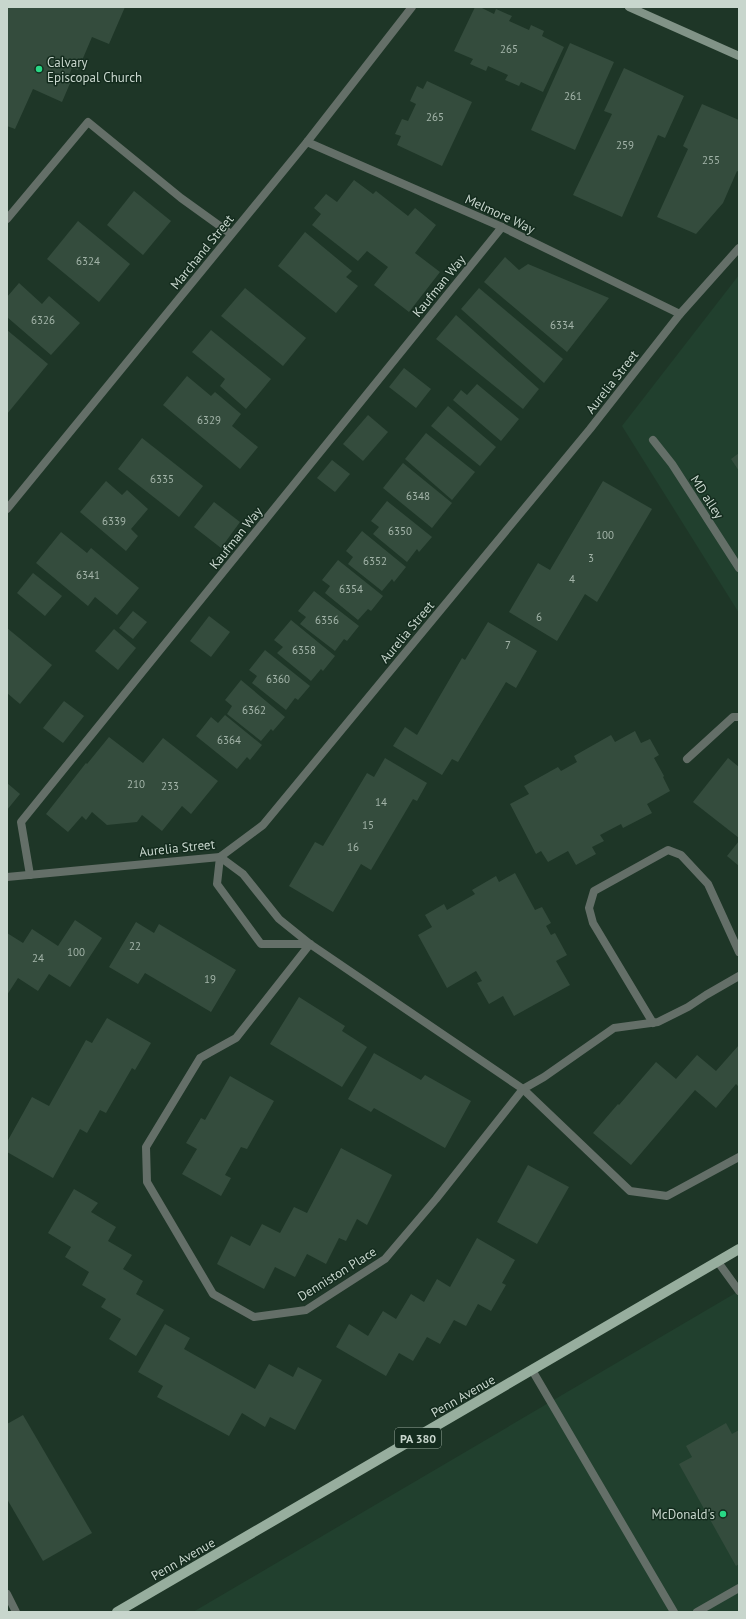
<svg xmlns="http://www.w3.org/2000/svg" width="746" height="1619" font-family="'PT Sans',sans-serif">
	<rect width="100%" height="100%" fill="#1e3627"/>
	<!-- built -->
	<g fill="#21402e">
		<polygon points="739,275 739,613 622,426"/>
		<polygon points="739,1291 739,1612 193,1612"/>
	</g>
	<!-- building -->
	<g fill="#344c3d">
		<polygon points="7,7 125,7 109,44 92,37 78,70 72,68 67,80 71,81 62,102 33,89 15,129 7,126"/>
		<polygon points="475,7 480,7 494,14 496,9 512,16 509,21 529,30 531,25 544,31 542,36 564,47 543,92 521,82 519,86 505,80 508,75 488,66 486,71 470,64 473,59 454,51"/>
		<polygon points="570,43 614,62 575,150 531,130"/>
		<polygon points="624,68 684,96 665,138 658,135 622,217 573,195 612,114 604,111"/>
		<polygon points="427,81 472,102 442,166 397,145 401,136 395,134 402,119 408,121 416,104 410,101 417,86 423,89"/>
		<polygon points="702,104 739,120 739,172 737,171 723,203 696,234 657,217 688,149 683,146"/>
		<polygon points="354,180 373,194 376,191 408,216 415,208 436,225 415,253 440,272 409,312 374,285 388,267 367,251 358,261 312,225 321,214 314,208 326,194 337,202"/>
		<polygon points="134,191 171,221 143,255 107,225"/>
		<polygon points="78,221 130,264 99,302 47,259"/>
		<polygon points="305,232 352,271 346,277 358,286 336,313 278,266"/>
		<polygon points="505,257 519,270 528,264 609,298 567,352 484,282"/>
		<polygon points="19,283 42,304 49,296 80,323 51,355 7,317 7,297"/>
		<polygon points="245,288 306,338 283,366 221,316"/>
		<polygon points="479,288 563,359 544,383 461,309"/>
		<polygon points="456,315 539,389 523,409 436,339"/>
		<polygon points="7,330 48,364 7,414"/>
		<polygon points="211,330 271,379 246,409 220,386 225,379 192,352"/>
		<polygon points="404,368 431,389 416,408 389,387"/>
		<polygon points="187,376 211,396 215,392 241,414 232,426 258,447 240,469 163,405"/>
		<polygon points="477,384 519,419 501,441 453,400 461,390 467,395"/>
		<polygon points="448,406 496,447 480,466 431,426"/>
		<polygon points="368,415 388,432 363,461 343,444"/>
		<polygon points="426,433 475,472 452,500 405,459"/>
		<polygon points="142,438 203,486 179,517 118,469"/>
		<polygon points="739,453 739,471 731,459"/>
		<polygon points="332,460 350,474 335,492 317,478"/>
		<polygon points="403,463 452,503 432,528 383,488"/>
		<polygon points="106,481 122,495 127,490 148,509 131,529 138,536 126,551 80,512"/>
		<polygon points="603,481 652,509 597,602 585,594 557,641 509,612 538,563 550,570"/>
		<polygon points="387,501 432,537 419,552 417,549 407,562 373,534 379,527 371,521"/>
		<polygon points="214,502 240,522 221,548 194,527"/>
		<polygon points="362,531 406,567 394,582 392,579 382,591 348,564 353,557 346,551"/>
		<polygon points="61,532 87,553 91,548 139,588 117,615 95,597 88,606 36,563"/>
		<polygon points="338,560 383,596 371,611 368,609 358,620 325,593 330,586 322,580"/>
		<polygon points="33,573 62,596 45,616 17,593"/>
		<polygon points="314,591 359,626 347,641 344,639 335,651 300,624 306,617 298,611"/>
		<polygon points="133,611 147,622 133,639 119,628"/>
		<polygon points="209,616 230,632 211,657 190,641"/>
		<polygon points="291,620 335,656 323,671 321,669 311,681 277,653 283,647 274,640"/>
		<polygon points="488,622 537,651 516,688 506,682 458,762 452,759 442,775 393,746 405,727 417,735 462,658 465,660"/>
		<polygon points="7,628 52,665 20,704 7,693"/>
		<polygon points="114,629 136,648 118,670 95,651"/>
		<polygon points="265,650 310,686 298,700 295,698 286,710 252,683 257,676 249,670"/>
		<polygon points="241,680 285,717 273,731 271,729 261,741 227,714 232,706 225,700"/>
		<polygon points="64,701 84,716 63,743 43,728"/>
		<polygon points="225,715 262,745 250,760 247,757 237,769 196,736 211,717 218,723"/>
		<polygon points="635,731 641,743 650,739 659,755 654,758 664,776 663,777 670,791 647,804 652,813 623,828 621,824 600,835 604,841 592,847 596,854 576,865 568,851 548,862 541,851 536,854 510,804 529,794 524,786 558,767 561,771 577,762 574,756 611,735 615,742"/>
		<polygon points="109,737 143,763 163,738 218,781 191,814 182,806 162,831 142,815 137,822 107,825 92,812 86,820 82,816 68,832 46,814 86,763 87,764"/>
		<polygon points="385,758 427,783 417,801 413,799 371,870 361,864 333,912 289,886 315,842 323,846 367,773 374,777"/>
		<polygon points="728,758 739,767 739,838 693,802"/>
		<polygon points="7,783 20,794 7,810"/>
		<polygon points="739,841 739,866 727,856"/>
		<polygon points="515,873 535,910 542,907 551,923 546,926 551,935 555,933 567,955 556,961 570,985 514,1016 503,996 489,1004 477,983 482,981 476,971 447,988 418,935 432,927 425,915 444,904 447,910 475,894 472,890 496,876 499,882"/>
		<polygon points="75,920 102,938 70,987 49,974 38,991 18,978 7,995 7,933 23,943 32,929 58,946"/>
		<polygon points="136,922 154,933 159,924 236,970 211,1012 145,973 138,984 109,967"/>
		<polygon points="299,997 345,1026 342,1031 367,1047 342,1087 270,1044"/>
		<polygon points="107,1018 151,1043 135,1070 132,1068 106,1113 100,1110 87,1133 80,1129 53,1178 7,1152 7,1142 32,1097 49,1106 86,1040 92,1043"/>
		<polygon points="739,1045 739,1087 736,1084 716,1108 695,1090 631,1165 593,1133 618,1104 619,1105 656,1062 676,1079 697,1055 716,1071"/>
		<polygon points="374,1053 421,1080 425,1075 471,1101 445,1148 374,1108 371,1112 348,1099"/>
		<polygon points="230,1076 274,1101 247,1149 241,1147 225,1175 231,1178 221,1196 182,1174 197,1149 186,1143 201,1118 205,1120"/>
		<polygon points="341,1148 392,1175 367,1225 357,1219 346,1241 339,1238 326,1264 307,1254 295,1277 275,1267 264,1289 217,1264 231,1236 250,1246 262,1224 280,1233 294,1207 307,1213"/>
		<polygon points="528,1165 569,1187 537,1244 497,1222"/>
		<polygon points="74,1189 98,1203 91,1212 116,1227 108,1241 132,1255 123,1269 143,1281 136,1294 164,1310 136,1356 109,1339 121,1319 101,1307 106,1299 82,1285 89,1272 65,1257 71,1247 48,1233"/>
		<polygon points="477,1238 515,1260 502,1283 506,1285 491,1311 478,1304 466,1326 454,1320 440,1344 427,1337 413,1361 399,1353 386,1376 336,1347 349,1324 368,1336 383,1311 396,1319 411,1294 424,1302 437,1279 450,1287"/>
		<polygon points="165,1324 190,1338 184,1349 255,1389 269,1364 293,1377 298,1367 322,1380 295,1430 270,1417 265,1427 242,1413 229,1436 157,1397 163,1386 138,1372"/>
		<polygon points="23,1415 92,1533 43,1561 7,1499 7,1424"/>
		<polygon points="726,1423 732,1434 739,1430 739,1564 736,1566 679,1464 692,1457 686,1446"/>
	</g>
	<g fill="none" stroke-linecap="round" stroke-linejoin="round">
		<!-- service -->
		<g stroke="#646f68" stroke-width="8">
			<polyline points="307,142 502,227 680,314"/>
			<polyline points="7,219 88,122 181,198 231,234"/>
			<polyline points="653,440 672,464 739,568"/>
			<polyline points="687,759 733,717 739,717"/>
			<polyline points="30,875 21,822 502,227"/>
			<polyline points="739,976 706,995 688,1007 658,1022 614,1028 544,1077 523,1089 630,1191 667,1196 739,1157"/>
			<polyline points="653,1023 593,923 589,908 594,891 668,850 681,855 708,884 739,952"/>
			<polyline points="718,1262 739,1291"/>
			<polyline points="532,1370 674,1612"/>
			<polyline points="697,1612 739,1588"/>
		</g>
		<!-- minor -->
		<g stroke="#646f68" stroke-width="8">
			<polyline points="7,509 307,142 412,7"/>
			<polyline points="220,857 243,874 279,919 310,944 523,1089 436,1199 385,1259 306,1310 254,1317 213,1294 147,1182 146,1147 200,1058 236,1038 310,944"/>
			<polyline points="220,857 217,884 261,944 310,944"/>
			<polyline points="7,877 220,857 263,825 590,429 680,314 739,248"/>
			<polyline points="7,1594 16,1612"/>
		</g>
		<!-- secondary -->
		<polyline stroke="#819387" stroke-width="8" points="629,7 739,56"/>
		<!-- primary -->
		<polyline stroke="#97ae9e" stroke-width="10" points="117,1612 739,1249"/>
	</g>
	<!-- markers -->
	<g fill="#28d885" stroke="#142c1e" stroke-width="1.5">
		<circle cx="39" cy="69" r="4"/>
		<circle cx="723" cy="1514" r="4"/>
	</g>
	<g text-anchor="middle" dominant-baseline="central" stroke-width="3" stroke-linejoin="round" paint-order="stroke">
		<!-- number labels -->
		<g font-size="11" fill="#a3b4a9">
			<text x="509" y="49">265</text>
			<text x="573" y="96">261</text>
			<text x="435" y="117">265</text>
			<text x="625" y="145">259</text>
			<text x="711" y="160">255</text>
			<text x="88" y="261">6324</text>
			<text x="43" y="320">6326</text>
			<text x="562" y="325">6334</text>
			<text x="209" y="420">6329</text>
			<text x="162" y="479">6335</text>
			<text x="418" y="496">6348</text>
			<text x="114" y="521">6339</text>
			<text x="400" y="531">6350</text>
			<text x="605" y="535">100</text>
			<text x="591" y="558">3</text>
			<text x="375" y="561">6352</text>
			<text x="88" y="575">6341</text>
			<text x="572" y="579">4</text>
			<text x="351" y="589">6354</text>
			<text x="539" y="617">6</text>
			<text x="327" y="620">6356</text>
			<text x="508" y="645">7</text>
			<text x="304" y="650">6358</text>
			<text x="278" y="679">6360</text>
			<text x="254" y="710">6362</text>
			<text x="229" y="740">6364</text>
			<text x="136" y="784">210</text>
			<text x="170" y="786">233</text>
			<text x="381" y="802">14</text>
			<text x="368" y="825">15</text>
			<text x="353" y="847">16</text>
			<text x="135" y="946">22</text>
			<text x="76" y="952">100</text>
			<text x="38" y="958">24</text>
			<text x="210" y="979">19</text>
		</g>
		<!-- shield labels -->
		<rect fill="#142c1e" stroke="#92a398" stroke-width="1" x="395" y="1428" width="46" height="20" rx="3"/>
		<g font-size="12" font-weight="bold" fill="#c8d6cd">
			<text x="418" y="1438">PA 380</text>
		</g>
		<!-- poi labels -->
		<g font-size="13" fill="#c8d6cd" stroke="#142c1e" text-anchor="start">
			<text x="47" y="62">Calvary<tspan x="47" dy="15">Episcopal Church</tspan></text>
			<text x="715" y="1514" text-anchor="end">McDonald's</text>
		</g>
		<!-- street labels -->
		<g font-size="13" fill="#c8d6cd" stroke="#142c1e">
			<text transform="translate(500 214) rotate(25)">Melmore Way</text>
			<text transform="translate(202 252) rotate(-51)">Marchand Street</text>
			<text transform="translate(439 286) rotate(-51)">Kaufman Way</text>
			<text transform="translate(612 382) rotate(-52)">Aurelia Street</text>
			<text transform="translate(707 497) rotate(57)">MD alley</text>
			<text transform="translate(236 538) rotate(-51)">Kaufman Way</text>
			<text transform="translate(407 632) rotate(-50)">Aurelia Street</text>
			<text transform="translate(177 848) rotate(-6)">Aurelia Street</text>
			<text transform="translate(337 1274) rotate(-32)">Denniston Place</text>
			<text transform="translate(463 1396) rotate(-30)">Penn Avenue</text>
			<text transform="translate(183 1559) rotate(-30)">Penn Avenue</text>
		</g>
	</g>
	<!-- border -->
	<rect width="746" height="1619" fill="none" stroke="#c8d6cd" stroke-width="16"/>
</svg>
